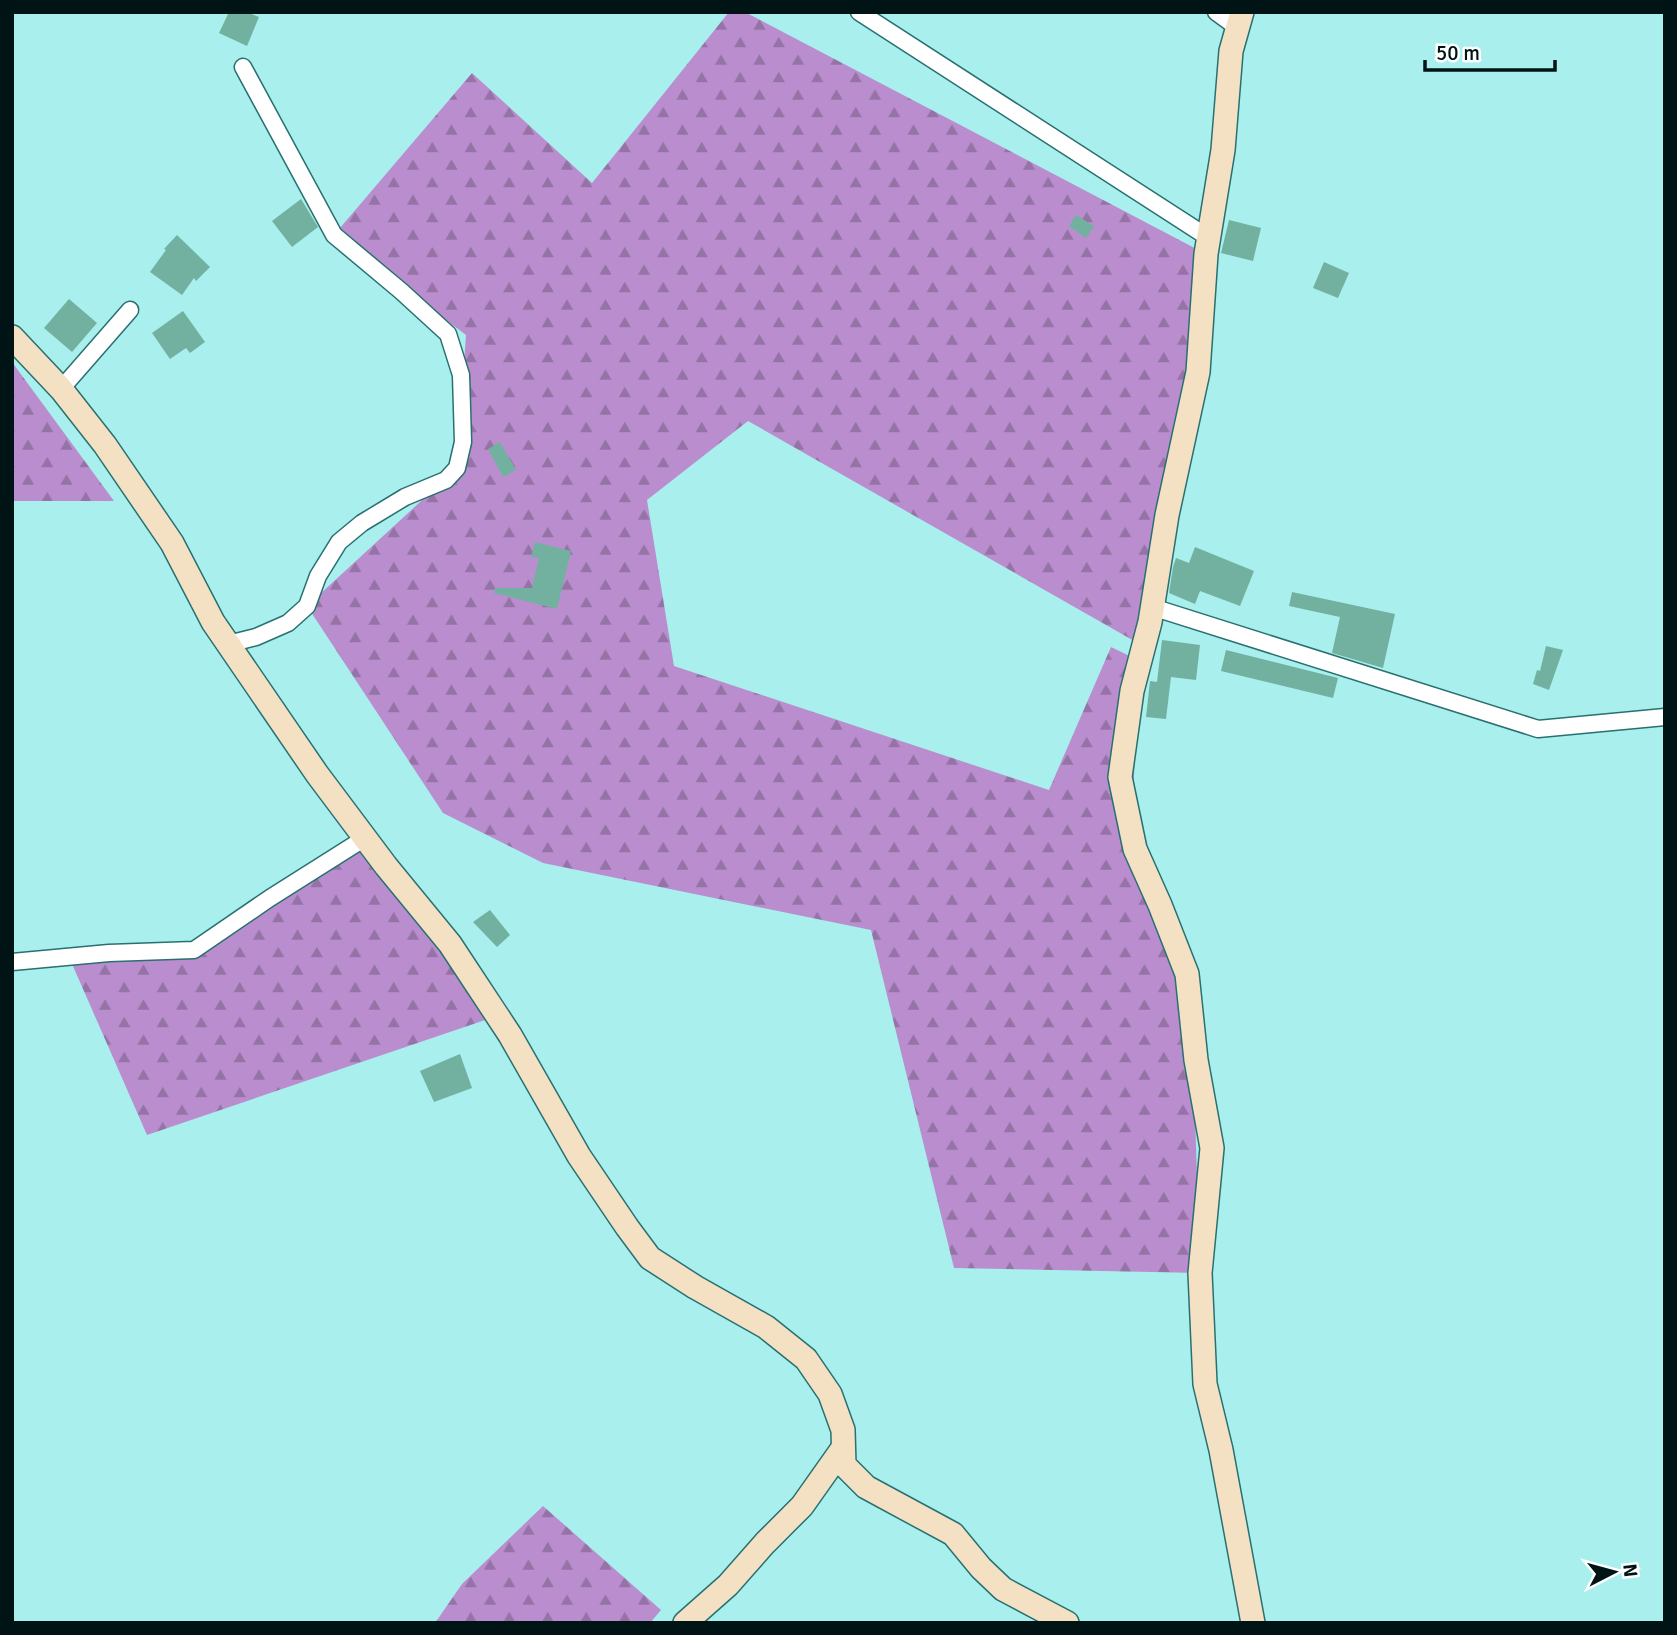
<svg xmlns="http://www.w3.org/2000/svg" width="1677" height="1635" font-family="Signika,sans-serif">
	<defs>
		<pattern id="forest-firs" width="22" height="20" patternUnits="userSpaceOnUse" patternTransform="scale(1.75)"><rect width="22" height="20" fill="#ba8ece"/><path d="M5 1l3.5 6h-7zM16 11l3.5 6h-7z" fill="#9573a6"/></pattern>
	</defs>
	<rect width="100%" height="100%" fill="#a8efee"/>
	<!-- forest -->
	<g fill="url(#forest-firs)">
		<polygon points="729,12 745,12 1206,254 1143,646 748,421 647,500 674,666 1049,790 1111,647 1140,661 1131,832 1192,1017 1200,1273 954,1268 871,930 543,863 443,813 307,606 457,468 466,335 334,235 472,73 592,183"/>
		<polygon points="12,362 114,501 12,501"/>
		<polygon points="365,838 497,1016 147,1135 69,957 194,950"/>
		<polygon points="543,1506 661,1610 650,1623 435,1623 462,1584"/>
	</g>
	<!-- building -->
	<g fill="#72b1a0">
		<polygon points="229,12 246,12 259,17 247,46 219,33"/>
		<polygon points="301,199 318,227 292,247 272,221"/>
		<polygon points="1076,215 1094,226 1086,238 1069,226"/>
		<polygon points="1229,220 1261,228 1253,261 1221,253"/>
		<polygon points="177,235 210,267 196,281 194,278 182,295 150,272 166,250 164,249"/>
		<polygon points="1324,262 1349,273 1338,298 1313,288"/>
		<polygon points="69,299 97,323 72,352 44,328"/>
		<polygon points="183,311 205,342 190,353 186,348 170,359 152,333"/>
		<polygon points="500,442 516,470 503,477 488,449"/>
		<polygon points="535,542 571,551 557,609 494,593 495,588 532,588 539,558 531,557"/>
		<polygon points="1195,547 1254,571 1240,606 1200,591 1195,604 1169,593 1173,567 1176,558 1189,563"/>
		<polygon points="1292,592 1395,614 1383,668 1332,653 1340,617 1289,606"/>
		<polygon points="1162,640 1200,645 1196,680 1171,677 1166,719 1146,717 1150,681 1157,682"/>
		<polygon points="1546,646 1563,650 1549,690 1533,684 1537,670 1540,671"/>
		<polygon points="1226,650 1338,678 1333,698 1221,671"/>
		<polygon points="490,910 510,935 497,947 473,922"/>
		<polygon points="460,1054 472,1088 434,1102 420,1071"/>
	</g>
	<g fill="none" stroke-linecap="round" stroke-linejoin="round">
		<defs>
			<g id="street">
				<polyline points="859,12 1209,238"/>
				<polyline points="1216,12 1238,28"/>
				<polyline points="61,389 130,310"/>
				<polyline points="1152,607 1538,729 1665,717"/>
				<polyline points="228,644 256,637 288,623 307,606 318,576 339,542 362,523 405,497 446,480 457,468 463,442 461,375 448,334 401,291 334,235 243,67"/>
				<polyline points="12,962 109,953 194,950 270,898 365,838"/>
			</g>
			<g id="secondary">
				<polyline points="1242,12 1231,51 1223,150 1206,254 1198,372 1167,515 1150,622 1132,691 1120,777 1135,849 1160,905 1187,974 1196,1060 1212,1148 1200,1273 1205,1384 1221,1450 1253,1623"/>
				<polyline points="12,337 61,389 105,445 172,543 213,622 317,774 386,866 450,944 510,1035 579,1156 627,1227 650,1258 695,1287 766,1327 806,1359 830,1394 843,1430 844,1465 866,1487 953,1534 981,1568 1003,1589 1067,1623"/>
				<polyline points="685,1623 728,1585 765,1543 802,1506 843,1448"/>
			</g>
		</defs>
		<!-- street casing -->
		<use href="#street" stroke="#297070" stroke-width="19"/>
		<!-- secondary casing -->
		<use href="#secondary" stroke="#297070" stroke-width="26"/>
		<!-- street -->
		<use href="#street" stroke="#fff" stroke-width="16"/>
		<!-- secondary -->
		<use href="#secondary" stroke="#f4e1c4" stroke-width="23"/>
	</g>
	<!-- border -->
	<rect width="1677" height="1635" fill="none" stroke="#001415" stroke-width="28"/>
	<!-- north arrow -->
	<g transform="translate(1614 1572) rotate(84)" stroke="#ffffff" stroke-width="5" paint-order="stroke">
	<path d="M0-5L12 26L0 18L-12 26Z" fill="#001415"/>
	<text y="-10" font-size="19" font-weight="bold" text-anchor="middle" fill="#001415">N</text>
	</g>
	<!-- scale -->
	<path d="M1425 60v10h130v-10" fill="none" stroke="#001415" stroke-width="3.5"/>
	<text x="1436" y="60" font-size="21" fill="#001415" stroke="#ffffff" stroke-width="5" paint-order="stroke">50 m</text>
</svg>
